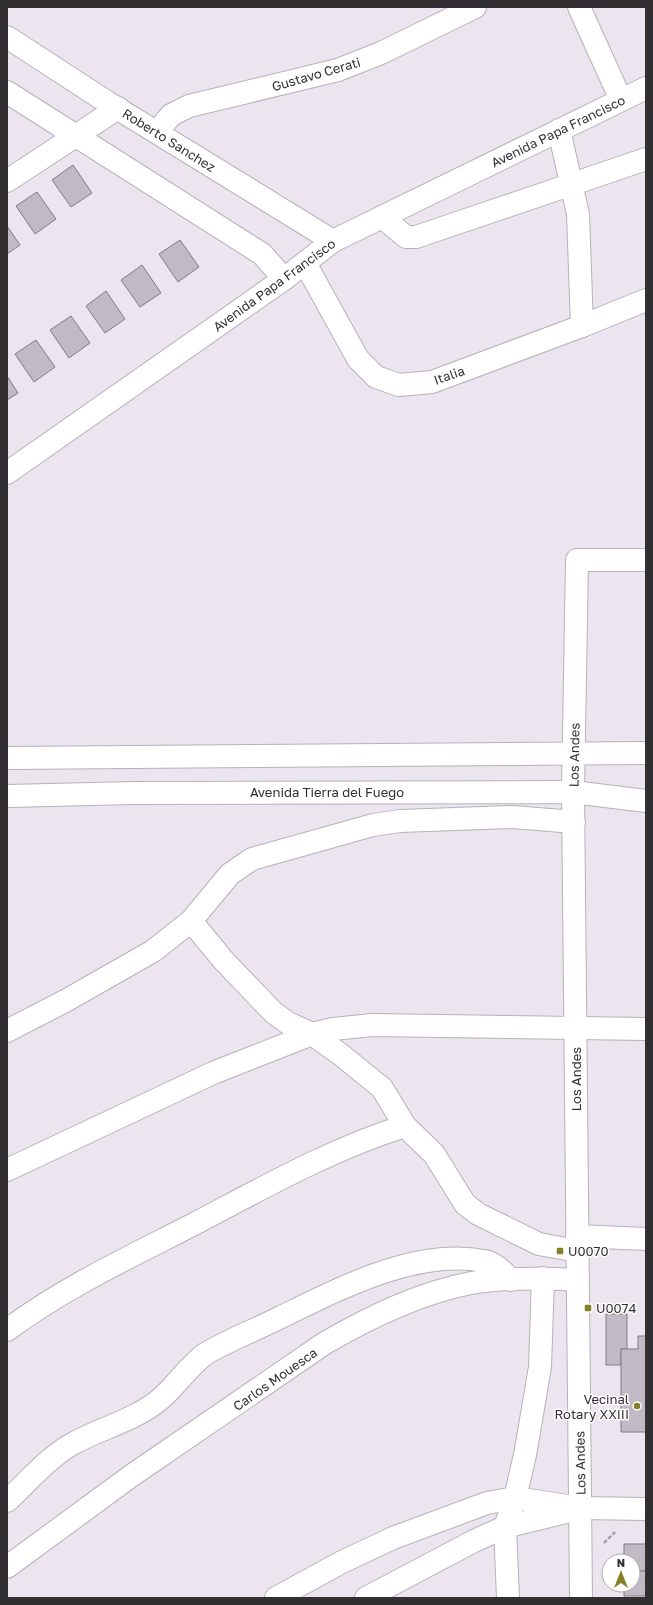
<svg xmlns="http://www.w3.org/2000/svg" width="653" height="1605" font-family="'Golos Text',sans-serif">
	<rect width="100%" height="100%" fill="#ece4ef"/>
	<!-- building -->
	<g fill="#c1b9c4" stroke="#827a85">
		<polygon points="73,165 92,193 71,207 52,180"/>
		<polygon points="37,192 56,219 35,234 16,206"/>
		<polygon points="7,226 20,245 7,254"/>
		<polygon points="180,240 199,267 178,282 159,254"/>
		<polygon points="142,265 161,293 140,307 121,280"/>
		<polygon points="106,291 125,319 105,333 86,306"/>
		<polygon points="71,316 90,343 69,358 50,330"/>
		<polygon points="36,340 55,367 34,382 15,354"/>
		<polygon points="7,376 18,393 7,400"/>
		<polygon points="606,1314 627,1314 627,1349 621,1349 621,1365 606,1365"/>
		<polygon points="638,1336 646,1336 646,1432 621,1432 621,1349 638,1349"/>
		<polygon points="624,1544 646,1544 646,1571 633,1571 633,1561 624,1561"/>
		<polygon points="633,1571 646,1571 646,1596 624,1596 624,1585 633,1585"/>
	</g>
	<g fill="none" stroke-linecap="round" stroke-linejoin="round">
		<defs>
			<g id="minor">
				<polyline points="579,7 621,100"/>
				<polyline points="7,37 107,102 333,241"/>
				<polyline points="7,92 262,254 284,279"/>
				<polyline points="559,130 578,214 582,326"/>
				<polyline points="157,132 171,115 189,106 338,70 381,53 475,7"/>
				<polyline points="7,181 118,108"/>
				<polyline points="382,217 406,237 416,237 646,159"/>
				<polyline points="305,263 358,359 376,377 399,385 432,382 582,326 646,300"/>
				<polyline points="7,473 284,279 333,241 646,88"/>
				<polyline points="191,921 224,961 274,1013 288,1023 312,1034 340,1054 382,1088 405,1126 434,1154 465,1204 478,1214 539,1244 577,1251"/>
				<polyline points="7,1031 67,1000 153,951 191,921 230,874 252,859 373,825 400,821 513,817 574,822"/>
				<polyline points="7,1170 213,1073 251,1058 312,1034 333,1029 372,1025 646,1029"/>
				<polyline points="577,1236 646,1239"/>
				<path d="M7,1330C65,1287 130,1257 194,1224C263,1188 331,1149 405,1126"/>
				<path d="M7,1501C28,1482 50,1455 76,1442C102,1428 134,1420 158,1401C175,1387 186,1369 205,1354C229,1340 255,1330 279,1318C339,1289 415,1248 484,1261C496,1263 503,1272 511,1280"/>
				<path d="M7,1567L131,1476L325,1343C370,1317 419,1293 471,1283C506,1277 543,1278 578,1280"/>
				<polyline points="276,1598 342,1562 393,1538 487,1503 515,1498 581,1508 646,1509"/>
				<polyline points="366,1598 474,1541 505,1527 570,1511"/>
				<polyline points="508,1598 505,1527 515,1498 525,1455 540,1367 543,1278"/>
				<polyline points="581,1598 573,792 577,560 646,560"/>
			</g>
			<g id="tertiary">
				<polyline points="7,758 646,753"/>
				<polyline points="7,796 134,793 573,792 646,801"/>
			</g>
		</defs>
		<!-- minor casing -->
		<use href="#minor" stroke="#b8b0bb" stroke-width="24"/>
		<!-- tertiary casing -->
		<use href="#tertiary" stroke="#b8b0bb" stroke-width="24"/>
		<!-- path -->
		<polyline stroke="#a7a0a9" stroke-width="2.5" stroke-dasharray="4 2" stroke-linecap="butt" points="604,1543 615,1532"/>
		<!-- minor -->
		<use href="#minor" stroke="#fff" stroke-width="22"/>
		<!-- tertiary -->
		<use href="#tertiary" stroke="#fff" stroke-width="22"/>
	</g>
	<!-- markers -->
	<g fill="#838028" stroke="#fff" stroke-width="1.5">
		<rect x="556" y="1247" width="8" height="8" rx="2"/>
		<rect x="584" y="1304" width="8" height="8" rx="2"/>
		<circle cx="637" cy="1406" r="4"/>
	</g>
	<g text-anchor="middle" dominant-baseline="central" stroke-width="3" stroke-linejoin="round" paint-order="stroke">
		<!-- street labels -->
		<g font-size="13" fill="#322f33" stroke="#fff">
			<text transform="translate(316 74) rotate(-16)">Gustavo Cerati</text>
			<text transform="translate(558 131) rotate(-26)">Avenida Papa Francisco</text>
			<text transform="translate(169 140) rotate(32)">Roberto Sanchez</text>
			<text transform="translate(274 285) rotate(-36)">Avenida Papa Francisco</text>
			<text transform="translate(449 375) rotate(-19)">Italia</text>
			<text transform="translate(574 755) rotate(-89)">Los Andes</text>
			<text x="327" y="792">Avenida Tierra del Fuego</text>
			<text transform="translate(576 1079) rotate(-90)">Los Andes</text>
			<text transform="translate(275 1379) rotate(-35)">Carlos Mouesca</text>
			<text transform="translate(580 1463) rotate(-91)">Los Andes</text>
		</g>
		<!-- poi labels -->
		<g font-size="13" fill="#322f33" stroke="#fff" text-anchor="start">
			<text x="568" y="1251">U0070</text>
			<text x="596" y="1308">U0074</text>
			<text x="629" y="1399" text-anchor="end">Vecinal<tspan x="629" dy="15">Rotary XXIII</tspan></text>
		</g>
	</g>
	<!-- border -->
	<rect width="653" height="1605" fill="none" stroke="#322f33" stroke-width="16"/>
	<!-- north arrow -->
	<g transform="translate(621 1573)"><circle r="19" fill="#ffffff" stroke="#adacad"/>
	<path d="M0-3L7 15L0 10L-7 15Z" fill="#838028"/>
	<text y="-6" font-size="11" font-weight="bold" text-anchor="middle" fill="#322f33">N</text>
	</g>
</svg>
